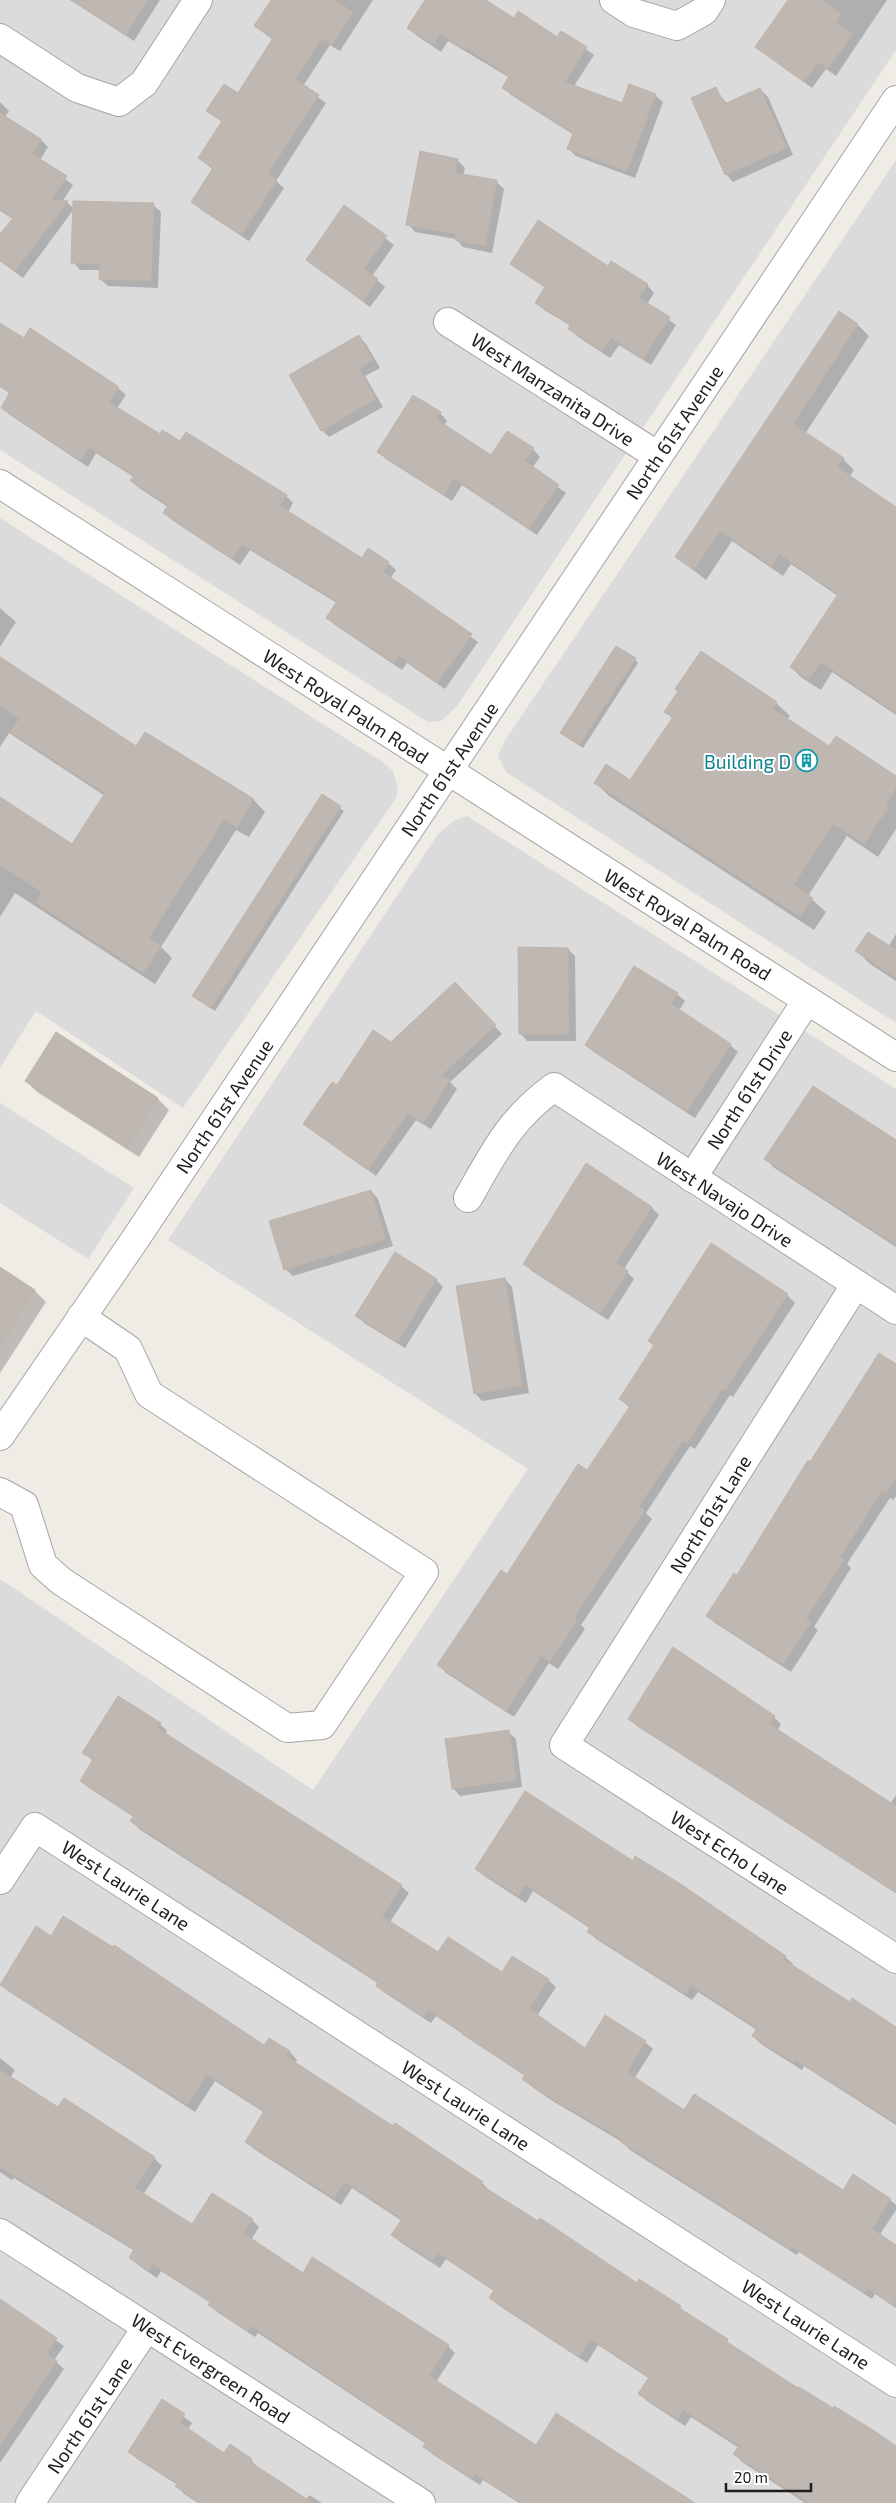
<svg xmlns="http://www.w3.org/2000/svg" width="896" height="2503" font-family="'Exo 2',sans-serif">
	<rect width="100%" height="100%" fill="#efece5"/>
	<!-- residential -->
	<g fill="#dcdbdb">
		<polygon points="0,0 896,0 896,50 457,706 441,721 428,722 0,450"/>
		<polygon points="896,160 896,1023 506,772 498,755 506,739"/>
		<polygon points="0,518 381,761 393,771 395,778 398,788 396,798 183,1108 36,1011 0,1068"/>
		<polygon points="467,816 896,1089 896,2503 0,2503 0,1579 313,1790 528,1469 168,1240 438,834 455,820"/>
		<polygon points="0,1103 134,1188 88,1259 0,1203"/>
	</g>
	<!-- shadow -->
	<g fill="#0003">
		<polygon points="70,0 160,0 134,41"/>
		<polygon points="272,0 373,0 340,51 330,45 303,86 326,103 276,181 284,188 249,241 200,209 193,202 213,170 200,158 223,123 208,110 238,95 273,40 255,26"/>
		<polygon points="426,0 483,0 514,20 558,38 562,32 594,55 574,86 623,105 655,95 663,102 635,178 576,156 569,149 574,135 511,95 504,87 510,78 448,41 441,52 416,35 408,28"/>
		<polygon points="790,0 887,0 836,76 826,69 812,88 757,47"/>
		<polygon points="715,88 727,104 760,89 768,97 793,155 733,182 726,174"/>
		<polygon points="0,102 9,111 5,117 41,140 48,147 40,160 73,185 62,202 67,202 74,209 23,278 0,261 0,237 13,219 0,211"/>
		<polygon points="457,160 465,168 463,175 497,182 504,189 492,253 463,247 456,239 415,232 408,224"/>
		<polygon points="153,205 161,212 158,288 108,286 100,279 101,270 80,270 73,262"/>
		<polygon points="344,207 394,245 372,276 385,287 370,307 307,260"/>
		<polygon points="512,264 609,267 647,285 654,293 647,304 676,325 651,365 619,345 610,358 577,336 569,329 571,326 544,310 537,302 546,288"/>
		<polygon points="0,325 118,388 126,395 117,408 160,436 180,443 286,496 293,503 288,512 362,559 388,563 396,570 390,579 478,642 445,689 407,663 402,670 335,625 328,618 337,603 250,550 240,565 172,520 165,513 168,507 139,488 131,481 134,477 96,453 88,467 10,415 2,407 11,394 0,387"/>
		<polygon points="858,325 869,336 805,434 843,459 854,470 849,477 896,508 896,715 832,672 821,690 802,678 791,667 838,596 791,564 783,576 732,541 706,580 677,557"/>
		<polygon points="359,337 366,344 380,368 365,376 383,407 329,437 322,430"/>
		<polygon points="440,413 447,421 444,426 491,456 533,449 540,457 532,468 566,493 537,535 462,485 452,501 386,459 379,452"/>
		<polygon points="0,608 16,622 0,647"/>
		<polygon points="0,659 136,747 145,734 254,800 265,812 249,837 236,830 161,947 172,958 155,984 15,893 0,917 0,799 73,846 105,796 9,733 0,747"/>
		<polygon points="635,659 638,663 583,748 565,736"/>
		<polygon points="776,703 790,716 787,720 829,748 896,777 896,829 878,857 847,836 808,896 826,912 814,930 609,796 595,782 631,781 673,719 666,712"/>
		<polygon points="322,795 344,811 215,1011 197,999"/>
		<polygon points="896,934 896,981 870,964 857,951 888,947"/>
		<polygon points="568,949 575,956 576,1041 527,1041 520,1033"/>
		<polygon points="462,991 502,1034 450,1082 457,1089 431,1129 416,1120 376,1176 304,1124 338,1087 391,1043"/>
		<polygon points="677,994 685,1001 679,1011 730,1045 738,1052 695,1118 594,1052 586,1045"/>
		<polygon points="56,1034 158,1099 169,1110 139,1157 37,1092 26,1081"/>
		<polygon points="896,1142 896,1247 773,1167 766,1159"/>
		<polygon points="586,1165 652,1208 659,1215 624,1269 634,1279 608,1320 532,1271 525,1264"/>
		<polygon points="371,1191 378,1199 393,1246 293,1276 285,1269"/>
		<polygon points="711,1245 787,1295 795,1303 733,1397 730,1395 695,1449 690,1446 646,1513 652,1519 581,1625 585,1629 558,1669 549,1663 514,1717 446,1673 439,1665 587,1472 630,1408 620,1399 654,1346 650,1341"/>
		<polygon points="0,1268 35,1291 46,1302 0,1373"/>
		<polygon points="505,1279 512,1287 529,1393 482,1401 475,1393"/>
		<polygon points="436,1280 443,1287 405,1348 364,1323 357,1315"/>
		<polygon points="896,1365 896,1496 893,1500 890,1498 847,1564 851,1568 814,1627 818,1630 791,1672 715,1623 708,1616"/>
		<polygon points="774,1717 781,1724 777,1731 890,1804 896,1795 896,1893 637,1726 629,1719"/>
		<polygon points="160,1724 167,1731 165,1735 401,1886 409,1893 390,1922 439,1954 502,1974 548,1980 556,1987 537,2016 585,2049 645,2042 653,2049 634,2079 685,2111 843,2191 890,2200 896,2205 896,2210 879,2236 896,2247 896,2308 875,2294 872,2299 799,2252 797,2255 630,2150 622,2142 551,2100 531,2086 524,2079 525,2076 436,2016 431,2023 385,1993 377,1986 379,1984 139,1829 132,1821 134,1817 89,1788 81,1781 93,1761 84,1752"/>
		<polygon points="508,1732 516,1739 522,1787 460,1796 453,1788"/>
		<polygon points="633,1862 785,1957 793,1964 792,1966 850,2003 896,2029 896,2125 804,2066 802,2070 761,2044 753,2036 757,2030 698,1992 692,2000 596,1939 589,1932 591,1929 533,1891 526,1903 484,1876 477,1869"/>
		<polygon points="36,1928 265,2047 269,2040 290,2052 297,2060 295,2063 393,2128 395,2124 482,2183 490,2191 637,2285 680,2307 687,2315 798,2390 896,2448 896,2503 805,2503 742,2462 735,2454 739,2448 691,2417 685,2426 647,2401 640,2394 650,2379 598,2345 587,2363 498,2305 490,2298 494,2291 446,2259 440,2268 400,2242 393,2235 402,2221 352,2188 341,2205 254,2149 247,2141 265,2113 215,2081 195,2112 8,1991 1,1984"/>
		<polygon points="0,2058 15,2070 10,2078 58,2109 65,2100 154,2158 162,2166 143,2195 192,2226 252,2220 259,2227 251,2240 303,2274 448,2346 455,2353 436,2382 536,2447 694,2503 519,2503 483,2480 480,2485 432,2454 425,2447 426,2444 258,2333 255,2337 217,2312 211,2303 161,2271 157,2278 138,2265 130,2258 135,2251 14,2178 12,2180 0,2172"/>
		<polygon points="0,2301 64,2346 54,2360 64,2369 0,2463"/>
		<polygon points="162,2401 192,2423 188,2429 224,2455 251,2460 258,2468 306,2500 309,2495 322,2503 198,2503 184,2494 178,2485 137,2459 130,2451"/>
	</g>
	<!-- building -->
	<g fill="#bfb8b2" stroke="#c0b3a8">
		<polygon points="72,0 148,0 126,35"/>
		<polygon points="271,0 335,0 353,12 332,45 322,38 295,79 319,95 268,174 277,180 241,235 191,202 213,168 198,158 222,121 206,111 224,84 238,93 273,38 254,26"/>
		<polygon points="425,0 486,0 514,18 518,11 557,37 561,31 587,47 565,82 622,103 629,84 656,94 627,171 567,149 573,133 502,88 509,76 467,48 465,50 440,34 434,45 407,28"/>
		<polygon points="788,0 821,0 841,14 835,22 853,34 828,69 818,62 804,82 755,47"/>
		<polygon points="716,87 724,104 760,88 787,148 725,175 691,98"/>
		<polygon points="0,113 41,139 32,154 67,176 51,200 68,201 15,271 0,260 0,234 13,218 0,209"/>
		<polygon points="420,151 458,159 455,173 497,180 485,246 455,240 456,234 406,225"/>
		<polygon points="73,201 154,203 151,281 99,279 100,264 71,263"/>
		<polygon points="344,205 387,236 364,269 378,279 363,301 306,260"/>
		<polygon points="538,220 608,266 611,261 648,284 639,298 670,317 643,359 611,338 602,351 568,329 570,325 535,303 545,287 510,264"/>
		<polygon points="839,311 858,324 793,424 844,458 837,467 896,507 896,713 821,662 809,679 790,667 838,594 779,554 772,566 720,531 694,570 675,557"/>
		<polygon points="0,323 24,338 30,328 119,387 109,402 160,434 162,430 180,441 186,432 287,495 280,506 362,558 368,548 389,562 383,572 472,634 437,683 399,656 394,663 326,618 337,601 242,544 232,559 163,513 168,505 130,481 134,475 88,447 80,461 1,408 10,392 0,386"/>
		<polygon points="359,335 373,360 359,368 376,399 321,431 289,375"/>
		<polygon points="413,395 441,412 436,419 491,455 507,431 534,448 525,461 559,485 529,529 454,478 444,495 377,452"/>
		<polygon points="616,646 636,658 579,745 560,733"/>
		<polygon points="701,651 777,702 773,709 829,746 836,736 896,776 896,788 886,804 889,806 864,844 833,824 794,885 813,898 800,917 594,783 606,764 630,780 673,717 664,712 678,691 675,689"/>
		<polygon points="0,657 136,746 145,732 254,799 237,827 224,819 149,938 161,946 143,973 35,902 42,892 0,865 0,797 72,844 105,793 10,732 19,719 0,706"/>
		<polygon points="322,794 341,806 211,1008 192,996"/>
		<polygon points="868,932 896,950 896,978 855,951"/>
		<polygon points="518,947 568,948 569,1034 519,1034"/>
		<polygon points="634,966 678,993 671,1004 731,1044 687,1111 585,1045"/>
		<polygon points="455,982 496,1025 442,1075 450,1080 423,1123 408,1113 368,1170 303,1124 332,1082 337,1085 373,1030 391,1042"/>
		<polygon points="56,1032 158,1098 127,1147 25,1081"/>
		<polygon points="813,1086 896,1140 896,1245 764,1159"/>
		<polygon points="586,1163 652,1207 616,1263 628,1271 600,1314 523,1264"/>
		<polygon points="371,1190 386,1239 284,1270 269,1221"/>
		<polygon points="711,1243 788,1294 725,1390 722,1389 687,1443 683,1440 639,1506 645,1510 574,1618 578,1620 550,1662 541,1656 506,1711 437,1665 501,1570 507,1574 578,1464 587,1470 630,1406 619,1399 654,1345 648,1341"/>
		<polygon points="395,1252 437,1279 397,1342 355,1316"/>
		<polygon points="0,1267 35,1290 0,1345"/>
		<polygon points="505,1278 522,1386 474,1394 456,1286"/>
		<polygon points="879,1353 896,1364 896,1477 886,1494 882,1491 840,1557 844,1560 806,1619 811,1622 783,1665 706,1616 734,1573 737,1575 808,1460 810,1462"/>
		<polygon points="673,1647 775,1716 769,1724 896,1806 896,1893 628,1719"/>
		<polygon points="118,1696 161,1723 157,1728 402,1885 382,1916 438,1952 448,1937 502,1972 512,1956 549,1979 529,2009 585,2048 605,2015 646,2041 627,2072 684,2110 694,2094 843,2190 853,2174 891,2199 872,2229 896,2245 896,2307 867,2288 864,2293 791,2246 790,2249 621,2142 623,2140 542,2093 522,2079 525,2075 462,2034 463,2033 428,2010 423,2017 376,1986 378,1982 130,1821 134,1816 80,1781 93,1759 82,1753"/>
		<polygon points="509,1730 516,1780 452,1789 445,1739"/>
		<polygon points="525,1791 633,1861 635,1856 679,1883 786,1956 784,1960 850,2002 852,1998 896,2027 896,2123 796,2060 794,2063 752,2036 757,2028 690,1985 685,1994 587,1932 590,1927 525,1885 518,1896 475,1869"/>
		<polygon points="63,1916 113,1947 114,1945 264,2045 269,2038 290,2051 287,2057 393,2126 395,2123 483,2182 481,2185 538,2221 540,2218 637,2283 639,2279 681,2306 679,2308 728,2339 727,2342 798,2388 799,2387 833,2408 834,2406 876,2432 896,2446 896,2503 809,2503 733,2454 739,2446 683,2410 678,2419 638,2394 649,2377 590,2339 579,2357 489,2298 494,2290 438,2253 433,2261 391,2235 402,2219 345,2182 334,2198 245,2142 264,2111 207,2074 187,2105 0,1985 36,1926 51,1936"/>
		<polygon points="0,2070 58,2107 64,2098 155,2157 135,2188 192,2224 212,2193 253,2219 243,2233 303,2273 312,2257 449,2345 429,2376 536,2445 556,2413 695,2503 521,2503 475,2474 472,2479 423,2447 426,2443 251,2326 247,2331 208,2305 210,2302 153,2264 149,2271 129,2258 134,2249 0,2167"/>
		<polygon points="0,2299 57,2338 47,2354 57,2361 0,2446"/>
		<polygon points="162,2399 185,2414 180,2423 224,2453 230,2444 252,2459 250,2462 313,2503 200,2503 175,2486 177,2484 128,2452"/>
	</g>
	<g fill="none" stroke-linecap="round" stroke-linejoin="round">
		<defs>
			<g id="minor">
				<polyline points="614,0 634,13 677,26 704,11 711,0"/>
				<polyline points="0,38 77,88 119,102 144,83 198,0"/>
				<polyline points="448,322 658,456"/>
				<polyline points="0,484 896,1057"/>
				<polyline points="692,1178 807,1000"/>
				<path d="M468,1198C495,1151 509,1120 554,1087L896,1310"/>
				<polyline points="856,1284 564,1745 896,1959"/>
				<polyline points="0,1436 134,1241 896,100"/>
				<polyline points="0,1492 24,1505 43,1565 61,1581 287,1728 322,1725 424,1572 149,1394 128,1349 81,1317"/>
				<polyline points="0,1880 35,1827 896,2383"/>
				<polyline points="0,2233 421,2503"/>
				<polyline points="30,2503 147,2327"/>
			</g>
		</defs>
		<!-- minor casing -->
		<use href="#minor" stroke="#a5a5a5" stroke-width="30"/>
		<!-- minor -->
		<use href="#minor" stroke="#fff" stroke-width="28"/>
	</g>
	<!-- icons -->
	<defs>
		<symbol id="building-ring" viewBox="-11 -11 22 22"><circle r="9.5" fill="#fff" stroke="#0f9aa8" stroke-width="1.5"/><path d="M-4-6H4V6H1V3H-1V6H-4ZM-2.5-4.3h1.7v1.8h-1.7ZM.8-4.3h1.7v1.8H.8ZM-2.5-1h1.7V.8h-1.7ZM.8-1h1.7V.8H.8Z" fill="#0f9aa8"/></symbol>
	</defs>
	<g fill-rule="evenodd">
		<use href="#building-ring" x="794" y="748" width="25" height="25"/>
	</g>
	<g text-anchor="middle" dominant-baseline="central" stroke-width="4" stroke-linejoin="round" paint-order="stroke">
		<!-- street labels -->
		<g font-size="19" fill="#1e1e1e" stroke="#fff">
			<text transform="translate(553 389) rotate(33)">West Manzanita Drive</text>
			<text transform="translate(674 432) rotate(-56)">North 61st Avenue</text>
			<text transform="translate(346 706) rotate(33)">West Royal Palm Road</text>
			<text transform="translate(449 769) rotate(-56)">North 61st Avenue</text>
			<text transform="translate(688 924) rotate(32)">West Royal Palm Road</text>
			<text transform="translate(749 1089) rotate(-57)">North 61st Drive</text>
			<text transform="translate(224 1106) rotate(-56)">North 61st Avenue</text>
			<text transform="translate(725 1199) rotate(33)">West Navajo Drive</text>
			<text transform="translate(710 1514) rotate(-58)">North 61st Lane</text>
			<text transform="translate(730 1852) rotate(33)">West Echo Lane</text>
			<text transform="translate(126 1885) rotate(33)">West Laurie Lane</text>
			<text transform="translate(466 2105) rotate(33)">West Laurie Lane</text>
			<text transform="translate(806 2324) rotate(33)">West Laurie Lane</text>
			<text transform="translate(211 2368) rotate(33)">West Evergreen Road</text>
			<text transform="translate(89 2415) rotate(-56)">North 61st Lane</text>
		</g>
		<!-- culture labels -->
		<g font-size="19" fill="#0d838f" stroke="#fff" text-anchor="end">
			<text x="791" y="761">Building D</text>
		</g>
	</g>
	<!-- scale -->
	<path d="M726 2483v8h85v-8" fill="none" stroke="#1e1e1e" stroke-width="2.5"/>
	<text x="734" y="2483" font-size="15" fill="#1e1e1e" stroke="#ffffff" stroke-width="4" paint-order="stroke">20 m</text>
</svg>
